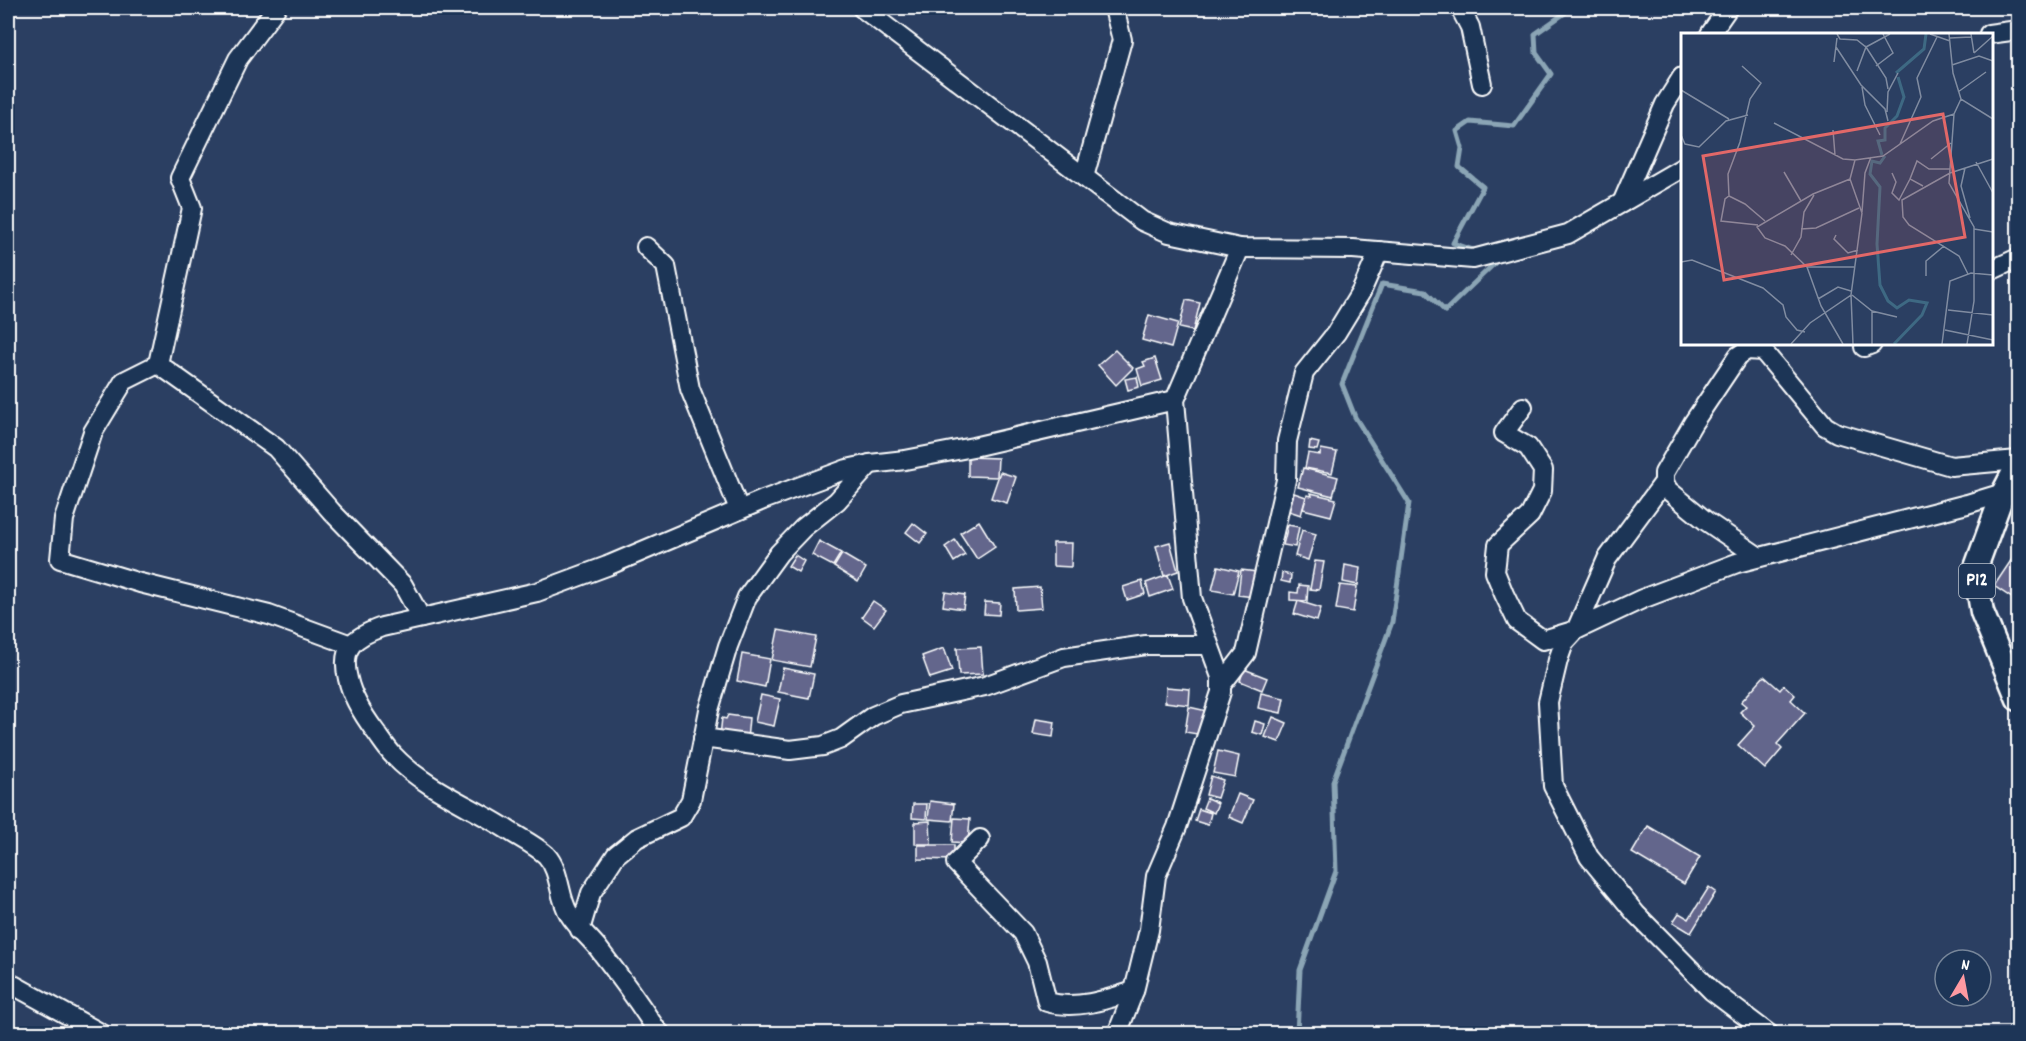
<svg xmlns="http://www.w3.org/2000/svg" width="2026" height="1041" font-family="Dekko,sans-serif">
	<rect width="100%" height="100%" fill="#2b3f62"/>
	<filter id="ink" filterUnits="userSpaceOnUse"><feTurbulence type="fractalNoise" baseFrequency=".0167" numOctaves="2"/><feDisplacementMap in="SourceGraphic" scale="12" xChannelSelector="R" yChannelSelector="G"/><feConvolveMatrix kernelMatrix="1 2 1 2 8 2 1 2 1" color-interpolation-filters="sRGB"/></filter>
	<g filter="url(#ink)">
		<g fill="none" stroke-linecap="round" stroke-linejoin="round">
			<!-- stream -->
			<g stroke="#8ba5b5" stroke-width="5">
				<polyline points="1479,252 1453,243 1483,187 1459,167 1462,148 1457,131 1470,122 1514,126 1551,74 1536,53 1535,34 1572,8"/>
				<polyline points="1297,1034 1300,970 1336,871 1333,781 1392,622 1409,503 1355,417 1342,384 1382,284 1425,291 1445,311 1498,260 1496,259"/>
			</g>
		</g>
		<!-- building -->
		<g fill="#64668c" stroke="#fff" stroke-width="1.5">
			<polygon points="1186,300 1200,303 1193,331 1179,328"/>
			<polygon points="1149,315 1178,323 1171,348 1142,340"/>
			<polygon points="1115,350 1133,368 1116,385 1098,365"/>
			<polygon points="1155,358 1162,380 1142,386 1137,369 1145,366 1143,362"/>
			<polygon points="1137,377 1139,387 1128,390 1125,379"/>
			<polygon points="1310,441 1319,443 1317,450 1309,449"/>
			<polygon points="1321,449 1337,452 1332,473 1305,468 1308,453 1320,455"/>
			<polygon points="968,457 998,458 997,477 968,476"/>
			<polygon points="1303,468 1338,477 1333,496 1298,487"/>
			<polygon points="1000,472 1016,477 1007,503 991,498"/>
			<polygon points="1294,493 1306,497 1301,515 1289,511"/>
			<polygon points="1311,493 1336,499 1331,516 1303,509 1307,495 1312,496"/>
			<polygon points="979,521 995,547 977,559 960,533"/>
			<polygon points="913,523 927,534 920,543 906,532"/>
			<polygon points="1288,525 1299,527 1295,547 1283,545"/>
			<polygon points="1302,530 1316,534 1308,560 1295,556"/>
			<polygon points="955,540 965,555 954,562 945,547"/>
			<polygon points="819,541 841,553 833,566 812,555"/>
			<polygon points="1170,542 1178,571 1164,576 1156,546"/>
			<polygon points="1053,543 1072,543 1071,567 1053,566"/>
			<polygon points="2018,550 2018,602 1994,586"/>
			<polygon points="842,554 866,568 858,582 834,567"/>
			<polygon points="795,555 804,561 798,572 788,566"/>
			<polygon points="1315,561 1324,562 1319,590 1310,589"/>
			<polygon points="1345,565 1360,568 1358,585 1343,582"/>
			<polygon points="1218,566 1239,571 1233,594 1212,590"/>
			<polygon points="1241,570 1257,572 1254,597 1238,595"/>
			<polygon points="1282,573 1291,575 1290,583 1281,581"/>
			<polygon points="1168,575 1173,589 1150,597 1146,583"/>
			<polygon points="1142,581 1145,594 1127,600 1123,587"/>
			<polygon points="1299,585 1308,586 1307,601 1290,600 1290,592 1298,593"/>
			<polygon points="1340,585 1357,587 1353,612 1336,609"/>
			<polygon points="1040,587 1042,608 1016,610 1015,589"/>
			<polygon points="945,592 965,595 963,609 943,606"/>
			<polygon points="873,601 886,610 874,626 862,617"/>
			<polygon points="1298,601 1321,608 1317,621 1294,614"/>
			<polygon points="985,602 1000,603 999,615 984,614"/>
			<polygon points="778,630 816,637 810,667 772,660"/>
			<polygon points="981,647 983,674 959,675 957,648"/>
			<polygon points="944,648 952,671 930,678 922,656"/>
			<polygon points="742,654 770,659 765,687 737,681"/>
			<polygon points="783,668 814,674 809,698 778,692"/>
			<polygon points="1244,669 1267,678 1262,690 1240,681"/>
			<polygon points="1764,676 1780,690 1784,685 1795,695 1791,700 1805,713 1777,744 1782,749 1765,769 1738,745 1755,726 1740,712 1746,706 1741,702"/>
			<polygon points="1166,687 1190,689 1189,705 1165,702"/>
			<polygon points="1261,693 1284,698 1281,713 1258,708"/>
			<polygon points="761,695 780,699 774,726 755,722"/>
			<polygon points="1189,707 1207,711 1203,735 1185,732"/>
			<polygon points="728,715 749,718 747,740 720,736 722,718 726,719"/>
			<polygon points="1273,717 1287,723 1279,742 1265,737"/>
			<polygon points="1036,719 1055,722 1053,737 1033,734"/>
			<polygon points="1255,721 1265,724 1262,735 1252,732"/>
			<polygon points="1218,751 1239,756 1235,777 1213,773"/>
			<polygon points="1211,776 1223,780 1217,798 1206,795"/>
			<polygon points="1238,794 1253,800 1243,823 1229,817"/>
			<polygon points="1207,798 1218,803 1214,813 1203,808"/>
			<polygon points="930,801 954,804 952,821 928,819"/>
			<polygon points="913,804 927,804 926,819 912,818"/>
			<polygon points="1199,809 1211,813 1208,825 1195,821"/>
			<polygon points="954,818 970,819 968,843 952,842"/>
			<polygon points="930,821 931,844 915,844 915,822"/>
			<polygon points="1648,826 1700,857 1684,884 1632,853"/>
			<polygon points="918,845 954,845 954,860 918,859"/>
			<polygon points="1709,887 1716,892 1691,933 1673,922 1679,913 1689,919"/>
		</g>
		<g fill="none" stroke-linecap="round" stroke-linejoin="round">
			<defs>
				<g id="minor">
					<polyline points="862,8 1142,221 1169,233 1240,248 1353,249 1473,259 1568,234 1682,168"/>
					<polyline points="1460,8 1470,27 1482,84"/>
					<polyline points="1710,34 1728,8"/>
					<polyline points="1989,34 2018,30"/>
					<polyline points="1084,177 1122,40 1114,8"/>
					<polyline points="1622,203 1665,104 1682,77"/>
					<polyline points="646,247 666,266 690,389 739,509"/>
					<polyline points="1992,270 2018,258"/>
					<polyline points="1864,347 1872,344"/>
					<polyline points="158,364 192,208 180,178 238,59 276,8"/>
					<polyline points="1523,407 1504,433 1528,447 1543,470 1542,491 1530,515 1498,545 1495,572 1504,594 1517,621 1543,640 1576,630 1607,559 1664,482"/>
					<polyline points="1759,557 1706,521 1668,490 1664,482 1664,473 1693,423 1738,356 1747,350 1763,351 1825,426 1837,433 1951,466 2018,460"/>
					<polyline points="351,645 269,615 140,583 60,559 64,519 93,432 124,381 158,364 276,448 332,512 403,585 421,618"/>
					<polyline points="1222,684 1246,653 1286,480 1287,441 1304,373 1336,333 1361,292 1379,251"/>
					<polyline points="703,738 790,750 823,746 841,739 873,716 901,704 985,686 1064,657 1146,645 1208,645"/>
					<path d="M980,839L956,863L1023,933L1037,962L1047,1002C1076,1010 1106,1000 1134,991"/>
					<polyline points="580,930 591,893 616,855 637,838 681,817 691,800 709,710 728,646 747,597 779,553 803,528 837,501 870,464"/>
					<polyline points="8,982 102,1034"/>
					<path d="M661,1034L656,1029C638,1001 619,975 598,948C588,936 577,927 569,914C558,896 561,871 546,855C535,845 520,838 508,830C471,806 424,788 394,756C387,749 381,739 375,731C364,716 352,698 348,679C340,647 354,637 382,627L537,592L607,566L763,500L847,469L870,464L905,460L973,447L1175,400"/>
					<polyline points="1117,1034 1134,991 1149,930 1156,876 1177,827 1221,692 1221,677 1192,598 1175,400 1240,248"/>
					<polyline points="1769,1034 1712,991 1636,914 1589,857 1553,786 1548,702 1558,660 1564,643 1576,630 1642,599 1737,563 1967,504 2003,493 2018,491"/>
				</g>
				<polyline id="major" points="2018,464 2003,493 1975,570 1982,612 2018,699"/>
			</defs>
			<!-- minor casing -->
			<use href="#minor" stroke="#fff" stroke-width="22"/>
			<!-- major casing -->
			<use href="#major" stroke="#fff" stroke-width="27"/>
			<!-- path -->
			<polyline stroke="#fff" stroke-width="3" stroke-dasharray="4.5 4.5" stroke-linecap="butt" points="1702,1034 1734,1029"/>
			<!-- minor -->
			<use href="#minor" stroke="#1d3557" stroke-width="18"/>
			<!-- major -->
			<use href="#major" stroke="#1d3557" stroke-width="22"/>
		</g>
	</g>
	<g text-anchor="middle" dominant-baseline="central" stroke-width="6" stroke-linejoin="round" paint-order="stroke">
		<!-- shield labels -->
		<rect fill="#1d3557" stroke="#bbc2cd" stroke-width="1.5" x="1959" y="564" width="36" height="34" rx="4.5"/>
		<g font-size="20" font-weight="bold" fill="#fff">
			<text x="1977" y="581">P12</text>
		</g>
	</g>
	<!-- overview -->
	<g transform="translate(1681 33)">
		<rect width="312" height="312" fill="#2b3f62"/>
		<path fill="none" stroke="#3e6983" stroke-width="3" d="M215,40L243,16L245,1M201,122L197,108L204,107V95L216,83L223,64L217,44M204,123L199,130L191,128L189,141L199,154L196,211L199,252L207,268L216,275L228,267L246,270L241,282L213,311"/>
		<path fill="none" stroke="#808ca1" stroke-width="1.5" d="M156,1L159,6L176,7L185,14L209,1M249,1L269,8M268,1L272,40L280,66M290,1L293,20M269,5L290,4M155,14L180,52L204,76L207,88M293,20L312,3M153,29L156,5M271,32L298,23L312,28M195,33L212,20L202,1M176,38L185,14L205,45L207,56M181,54L184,72L199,102M0,57L48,86M277,59L305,39M206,79L207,59L217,40M93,90L162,126L174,127L202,123L252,88L273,81M152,97L154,122M0,102L4,111L18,114L45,88L67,82M219,111L240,64L236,45L256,4M250,126L270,110M295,129L312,160M284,135L280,153L289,185M103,139L120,168M211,140L215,149L211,160L218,167L229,146M169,146L132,161L76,194L84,205L104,213L126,234H173M242,153L229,146L236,128L248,136H269M48,163L47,141L59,109L69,66L80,50L61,33M181,179L184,140L190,124M77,192L40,188L44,166L48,163L64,171L84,188M120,196L135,195L178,175M293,196L312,199M155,202L153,206L167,220L177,217M110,222L120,204L123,179L133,162M0,229L11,227L82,255L102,272L105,284L116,297L124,299M126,234L140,273L162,311M287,241L278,223L228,192L222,184L221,167L269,140L312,126M245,243V228L263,213M170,262L172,311M171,262L191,278L216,284M137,266L157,254L170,258M267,277L312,282M191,278V311M264,297L312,307M110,311L129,290L170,262L181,180L169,146L174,127M261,311L269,248L290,240L312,242M286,311L293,268V194L268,150L273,81L280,66L312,86"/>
		<path fill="#e26868" fill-opacity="0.15" stroke="#e26868" stroke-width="3" d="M262,81L284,204L43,247L22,123Z"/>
		<rect width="312" height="312" fill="none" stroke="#fff" stroke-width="3"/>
	</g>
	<!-- margin -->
	<rect width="2026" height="1041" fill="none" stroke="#1d3557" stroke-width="30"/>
	<rect x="15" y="15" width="1996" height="1011" fill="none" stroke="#fff" stroke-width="2" filter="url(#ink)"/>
	<!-- north arrow -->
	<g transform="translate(1963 978) rotate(10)"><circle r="28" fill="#1d3557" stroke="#77869a" stroke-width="1.5"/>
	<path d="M0-4.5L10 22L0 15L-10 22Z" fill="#ff9aa2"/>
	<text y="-9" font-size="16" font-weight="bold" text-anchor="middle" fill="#ffffff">N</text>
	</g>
</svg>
